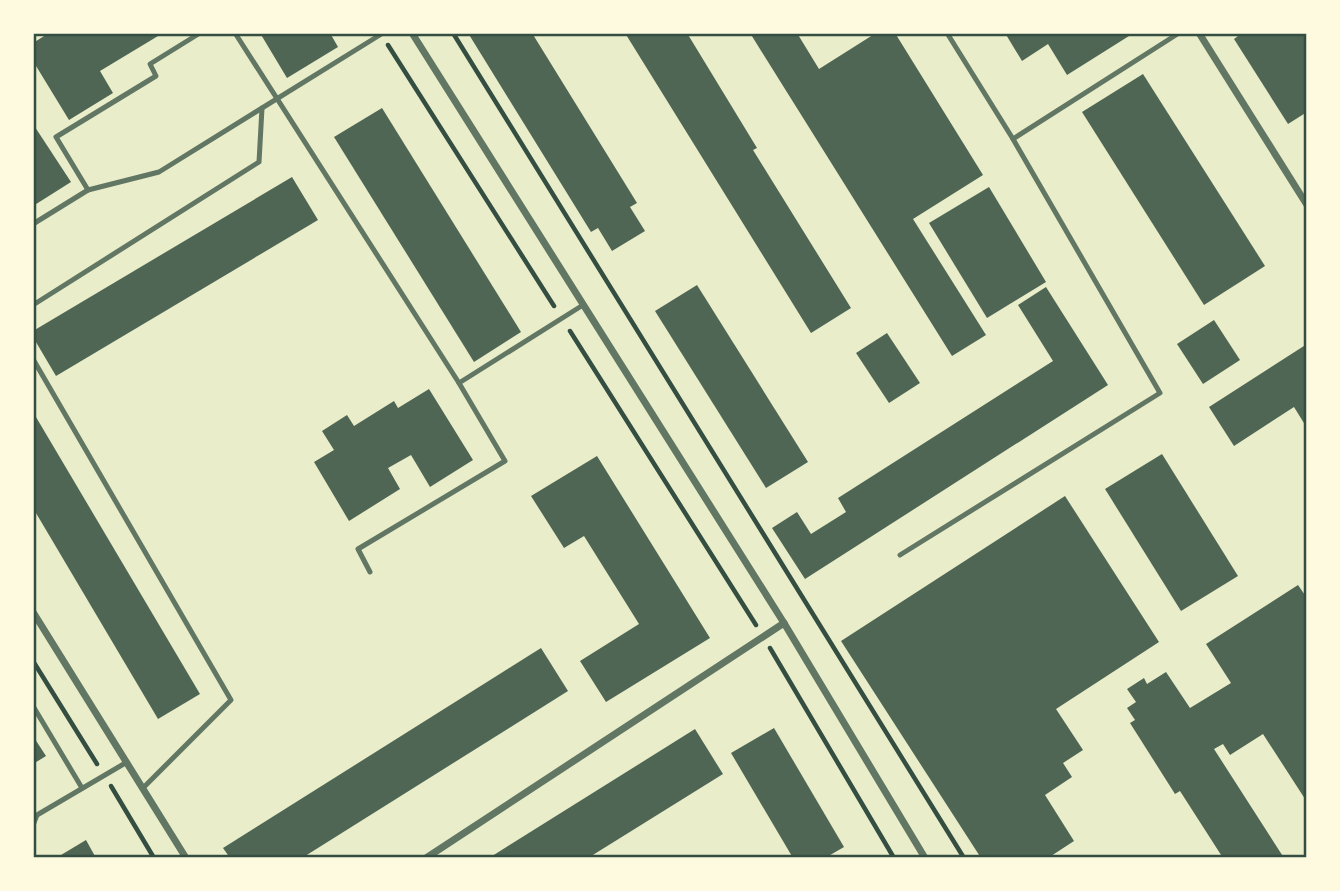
<svg xmlns="http://www.w3.org/2000/svg" width="1340" height="891" font-family="'Exo 2',sans-serif">
	<rect width="100%" height="100%" fill="#e9edc9"/>
	<!-- building -->
	<g fill="#4f6655">
		<polygon points="49,33 163,33 100,71 113,93 69,120 33,61 33,43"/>
		<polygon points="260,33 330,33 338,47 287,78"/>
		<polygon points="468,33 532,33 637,203 630,207 645,231 612,251 598,228 591,232"/>
		<polygon points="625,33 687,33 757,148 753,150 851,308 811,333"/>
		<polygon points="750,33 797,33 819,69 876,33 895,33 983,175 913,219 986,335 952,356"/>
		<polygon points="1005,33 1127,33 1129,36 1067,75 1048,44 1022,61"/>
		<polygon points="1242,33 1307,33 1307,112 1288,124 1234,39"/>
		<polygon points="1143,74 1265,266 1204,305 1082,112"/>
		<polygon points="382,108 521,332 474,362 334,137"/>
		<polygon points="33,124 71,182 33,206"/>
		<polygon points="292,177 318,220 56,376 33,337 33,331"/>
		<polygon points="989,187 1046,282 987,318 929,223"/>
		<polygon points="697,285 808,462 766,488 655,311"/>
		<polygon points="1046,287 1108,385 805,579 772,528 797,512 811,534 846,512 838,498 1053,361 1018,305"/>
		<polygon points="1214,320 1240,360 1203,384 1177,344"/>
		<polygon points="887,333 920,383 889,403 856,353"/>
		<polygon points="1307,344 1307,428 1294,407 1234,446 1209,407"/>
		<polygon points="429,389 473,460 430,487 411,455 388,468 400,489 349,521 314,462 334,450 322,431 347,415 354,426 394,401 398,408"/>
		<polygon points="33,412 200,694 158,719 33,508"/>
		<polygon points="1162,454 1238,576 1181,611 1105,489"/>
		<polygon points="597,456 710,638 606,702 580,661 639,624 584,536 564,548 531,496"/>
		<polygon points="1065,496 1159,642 1056,709 1083,750 1063,763 1072,777 1045,795 1074,841 1048,858 981,858 841,641"/>
		<polygon points="1298,585 1307,598 1307,802 1263,734 1230,755 1223,744 1214,749 1284,858 1223,858 1180,791 1175,794 1130,723 1135,720 1127,708 1136,702 1127,689 1144,678 1147,684 1166,672 1190,708 1231,683 1206,644"/>
		<polygon points="541,648 568,691 302,858 230,858 223,848"/>
		<polygon points="774,728 844,847 825,858 793,858 731,753"/>
		<polygon points="695,729 723,774 588,858 489,858"/>
		<polygon points="33,736 46,756 33,764"/>
		<polygon points="86,840 96,858 56,858"/>
	</g>
	<g fill="none" stroke-linecap="round" stroke-linejoin="round">
		<!-- path -->
		<g stroke="#344e41" stroke-width="4.5">
			<polyline points="453,33 964,858"/>
			<polyline points="388,45 554,306"/>
			<polyline points="570,331 756,625"/>
			<polyline points="770,648 894,858"/>
			<polyline points="33,661 97,764"/>
			<polyline points="111,786 154,858"/>
		</g>
		<!-- service -->
		<g stroke="#617663" stroke-width="5">
			<polyline points="235,33 459,383 583,305"/>
			<polyline points="1013,139 1179,33"/>
			<polyline points="88,190 56,137 156,76 150,64 200,33"/>
			<polyline points="33,224 88,190 159,172 383,33"/>
			<polyline points="33,305 259,162 262,108"/>
			<polyline points="33,359 231,700 143,788"/>
			<polyline points="900,555 1160,393 1013,139 947,33"/>
			<polyline points="370,572 358,549 505,461 459,383"/>
			<polyline points="33,706 82,788"/>
			<polyline points="33,825 37,815 127,762"/>
		</g>
		<!-- minor -->
		<g stroke="#617663" stroke-width="7">
			<polyline points="412,33 784,623 925,858"/>
			<polyline points="1199,33 1307,205"/>
			<polyline points="33,612 186,858"/>
			<polyline points="426,858 784,623"/>
		</g>
	</g>
	<!-- border -->
	<rect width="1340" height="891" fill="none" stroke="#fefae0" stroke-width="70"/>
	<rect x="35" y="35" width="1270" height="821" fill="none" stroke="#344e41" stroke-width="2.5"/>
</svg>
